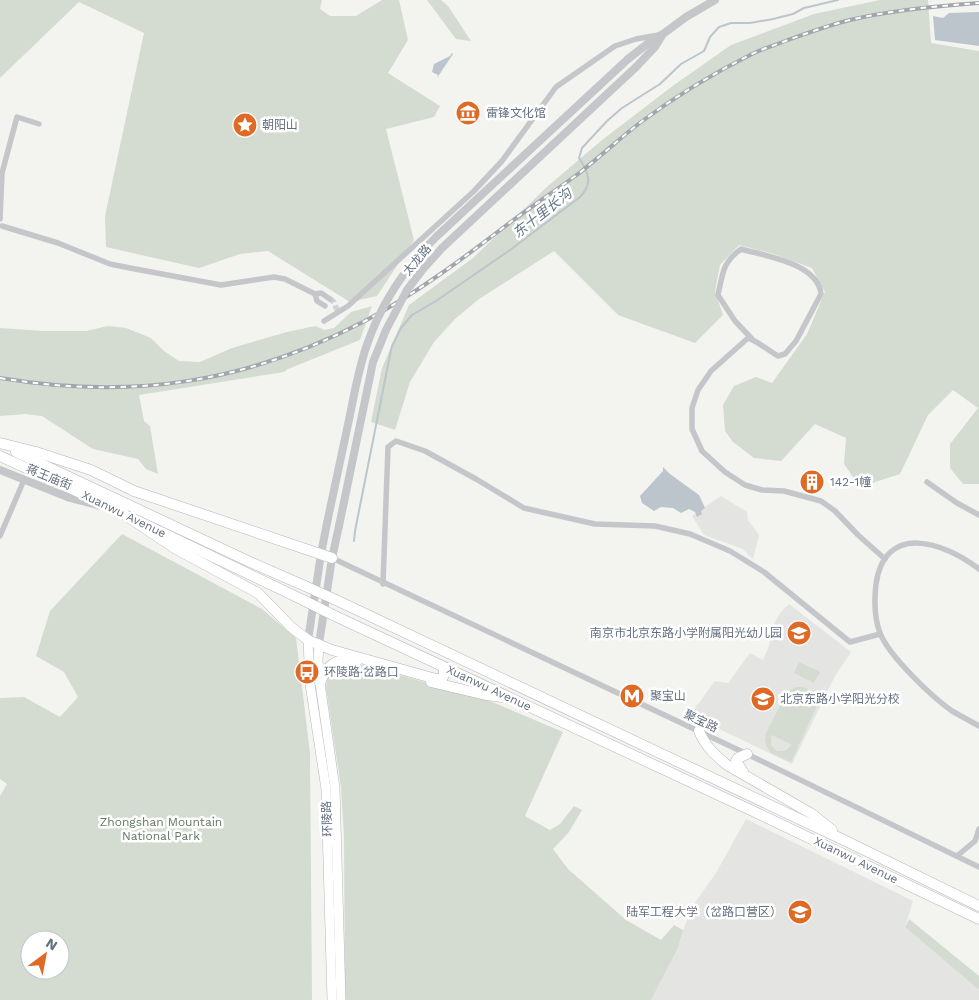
<svg xmlns="http://www.w3.org/2000/svg" width="979" height="1000" font-family="'Work Sans','Noto Sans SC',sans-serif">
	<rect width="100%" height="100%" fill="#f3f4f0"/>
	<!-- built -->
	<g fill="#e4e4e3">
		<polygon points="721,496 747,512 748,520 759,535 753,559 743,549 704,535 692,516"/>
		<polygon points="789,604 851,652 834,678 792,764 690,715 715,681 728,683 750,653 763,660 769,646 775,622 781,612"/>
		<polygon points="746,819 913,901 905,927 979,990 979,1000 651,1000 678,948 683,930 694,904 716,873"/>
	</g>
	<!-- green -->
	<g fill="#d4dbd1" fill-rule="evenodd">
		<polygon points="0,0 322,0 320,9 330,16 356,16 382,0 399,0 408,40 388,73 440,106 434,117 386,129 414,240 377,296 350,302 268,251 240,254 199,268 106,247 105,216 144,33 79,2 0,78"/>
		<polygon points="427,0 441,0 448,6 471,41 456,39"/>
		<polygon points="880,0 928,0 931,43 979,51 979,484 963,484 950,468 950,444 978,408 953,390 928,415 900,474 860,487 844,464 846,438 815,424 781,461 754,458 733,442 725,431 723,405 734,386 756,377 772,383 807,334 825,292 812,268 774,254 739,245 720,265 715,291 723,315 695,343 618,315 554,251 479,299 455,319 434,342 410,382 395,430 371,422 382,368 409,305 473,258 548,186 602,140 674,85 731,45 814,14"/>
		<polygon points="372,306 360,340 288,369 284,372 139,395 144,421 150,426 158,474 146,469 138,459 93,449 42,416 25,414 0,416 0,328 44,331 86,331 108,326 126,328 151,338 164,351 179,361 200,362 232,348 287,332 315,326 325,330 334,328 351,312"/>
		<path d="M122,534L262,609L296,638L310,753L312,1000H0V796L7,784L0,779V698L24,697L60,717L78,697L64,672L36,656L50,611ZM30,940H60V970H30Z"/>
		<polygon points="799,662 820,672 814,683 794,673"/>
		<path d="M348,663L372,667L490,701L563,732L525,816L550,830L560,824L574,806L582,810L569,832L553,849L568,869L626,920L661,940L674,925L683,930L678,948L651,1000H345L344,836L341,787L326,688C328,670 331,667 348,663Z"/>
		<path d="M796,687H803L816,693L818,691L823,693L791,762L771,753L767,747L765,740L766,733L785,696L789,691ZM800,692C808,693 813,699 810,708L789,698L792,694ZM771,736L772,735L792,745L785,751H777L771,745Z"/>
		<polygon points="909,919 979,976 979,990 905,927"/>
	</g>
	<!-- water -->
	<g fill="#bcc5cb">
		<polygon points="979,12 979,46 935,40 933,16 943,18 949,13"/>
		<polygon points="452,53 453,54 437,78 438,75 432,72 434,64 450,56"/>
		<polygon points="663,467 670,474 699,495 705,508 701,511 702,514 697,517 695,512 689,509 681,513 673,508 661,507 654,511 642,503 640,496 663,471"/>
	</g>
	<g fill="none" stroke-linecap="round" stroke-linejoin="round">
		<!-- stream -->
		<path stroke="#bcc5cb" stroke-width="2" d="M354,541L355,531L388,365L392,346L401,328L412,315L436,301L510,250L580,197C593,183 589,173 579,158L582,148L607,121L622,108L660,84L681,64L704,51L710,37L719,27L731,23H750L773,19L793,14L804,8L838,0"/>
		<!-- minor-tunnel -->
		<polyline stroke="#cfd3d4" stroke-width="5.5" stroke-dasharray="5.5 3" stroke-linecap="butt" points="330,299 334,302 336,308 340,311"/>
		<defs>
			<g id="primary">
				<polyline points="308,640 310,684 326,789 332,1000"/>
				<polyline points="319,644 318,661 320,683 335,788 341,1000"/>
			</g>
			<g id="trunk">
				<polyline points="0,443 36,452 91,470 134,491 332,558"/>
				<polyline points="16,452 250,562 305,586"/>
				<polyline points="0,456 124,513"/>
				<polyline points="119,511 176,549 258,593 291,627 308,640 332,650 436,679 442,679 444,675 444,668 440,665"/>
				<polyline points="159,531 303,600"/>
				<polyline points="336,600 848,842 979,906"/>
				<polyline points="333,615 757,813 979,919"/>
				<polyline points="431,682 486,695 502,697"/>
				<path d="M320,683C327,664 336,658 357,661"/>
				<path d="M699,731C705,746 715,755 727,765L812,814L832,830"/>
				<polyline points="743,772 736,761 738,758 747,754"/>
			</g>
		</defs>
		<!-- primary casing -->
		<use href="#primary" stroke="#b5b7bb" stroke-width="10"/>
		<!-- trunk casing -->
		<use href="#trunk" stroke="#b4b6ba" stroke-width="11"/>
		<!-- minor -->
		<g stroke="#c4c6ca" stroke-width="5.5">
			<polyline points="0,219 2,173 17,117 39,124"/>
			<polyline points="2,226 58,243 110,264 130,268 221,285 274,277 285,279 315,294"/>
			<polyline points="325,306 317,301 315,294 321,293 330,299"/>
			<polyline points="324,321 348,306 473,192 502,161 556,87 615,46 636,39 659,35"/>
			<path d="M752,339L735,321L718,295C723,273 722,263 741,249C765,256 818,263 821,294L796,341L785,354L778,356C769,351 756,340 748,338L711,371L698,390L692,408V429L702,451L725,472L745,485L762,490L784,491L821,501L835,511L858,535L885,559"/>
			<polyline points="927,482 957,503 979,515"/>
			<polyline points="0,536 24,480"/>
			<polyline points="332,558 747,754 979,867"/>
			<path d="M979,569C944,542 885,522 876,584C874,601 874,617 880,633C889,656 932,697 952,711C961,716 970,721 979,726"/>
			<polyline points="383,584 388,447 396,441 425,451 476,479 524,508 595,524 655,526 690,534 730,551 764,572 850,642 880,634"/>
			<polyline points="957,856 975,841 979,829"/>
		</g>
		<!-- tertiary -->
		<g stroke="#c4c6ca" stroke-width="8">
			<polyline points="628,59 651,41 661,35"/>
			<polyline points="636,67 655,47 663,34 686,17 715,0"/>
			<polyline points="0,470 70,498 101,506"/>
			<polyline points="308,640 321,554 327,523"/>
			<polyline points="319,644 332,558 339,526"/>
		</g>
		<!-- primary -->
		<use href="#primary" stroke="#fff" stroke-width="9"/>
		<!-- trunk -->
		<use href="#trunk" stroke="#fff" stroke-width="10"/>
		<defs>
			<path id="rail" d="M0,378C132,400 245,383 363,322C416,294 465,257 512,221C534,205 556,190 578,174C600,157 620,138 641,122C676,96 714,73 752,54C764,48 776,45 788,40C808,33 829,25 850,20C892,10 936,6 979,3"/>
		</defs>
		<!-- rail casing -->
		<use href="#rail" stroke="#a2a6ac" stroke-width="4"/>
		<!-- rail -->
		<use href="#rail" stroke="#fff" stroke-width="2" stroke-dasharray="5.5" stroke-linecap="butt"/>
		<defs>
			<g id="trunk-bridge">
				<polyline points="305,586 336,600"/>
				<polyline points="303,600 333,615"/>
			</g>
		</defs>
		<!-- trunk-bridge casing -->
		<use href="#trunk-bridge" stroke="#b4b6ba" stroke-width="11" stroke-linecap="butt"/>
		<!-- tertiary-bridge -->
		<g stroke="#c4c6ca" stroke-width="8">
			<path d="M327,523C335,487 342,451 350,415C355,390 359,366 368,342C382,302 406,267 436,237L628,59"/>
			<polyline points="339,526 373,362 386,330 407,290 423,269 442,248 636,67"/>
		</g>
		<!-- trunk-bridge -->
		<use href="#trunk-bridge" stroke="#fff" stroke-width="10"/>
	</g>
	<!-- icons -->
	<defs>
		<symbol id="museum-disc" viewBox="-11 -11 22 22"><circle r="9.5" fill="#de6a26" stroke="#fff"/><path d="M0-6L6-3V-2H-6V-3ZM-5-1h2V3h-2ZM-1-1h2V3h-2ZM3-1h2V3H3ZM-6 4H6V6H-6Z" fill="#fff"/></symbol>
		<symbol id="sight-disc" viewBox="-11 -11 22 22"><circle r="9.5" fill="#de6a26" stroke="#fff"/><path d="M0-6L1.8-2.2L6-1.7L2.9 1.2L3.7 5.4L0 3.3L-3.7 5.4L-2.9 1.2L-6-1.7L-1.8-2.2Z" fill="#fff"/></symbol>
		<symbol id="building-disc" viewBox="-11 -11 22 22"><circle r="9.5" fill="#de6a26" stroke="#fff"/><path d="M-4-6H4V6H1V3H-1V6H-4ZM-2.5-4.3h1.7v1.8h-1.7ZM.8-4.3h1.7v1.8H.8ZM-2.5-1h1.7V.8h-1.7ZM.8-1h1.7V.8H.8Z" fill="#fff"/></symbol>
		<symbol id="school-disc" viewBox="-11 -11 22 22"><circle r="9.5" fill="#de6a26" stroke="#fff"/><path d="M0-5L7-2L0 1L-7-2ZM-4 1L0 2.5L4 1V4Q0 6-4 4Z" fill="#fff"/></symbol>
		<symbol id="bus-disc" viewBox="-11 -11 22 22"><circle r="9.5" fill="#de6a26" stroke="#fff"/><path d="M-5-6H5V4H4V6H2V4H-2V6H-4V4H-5ZM-3.5-4V0h7V-4ZM-3.5 1.2v1.5H-2V1.2ZM2 1.2v1.5H3.5V1.2Z" fill="#fff"/></symbol>
		<symbol id="metro-disc" viewBox="-11 -11 22 22"><circle r="9.5" fill="#de6a26" stroke="#fff"/><path d="M-5.5 5V-5H-3L0 0L3-5H5.5V5H3V-.5L0 4L-3-.5V5Z" fill="#fff"/></symbol>
		<symbol id="university-disc" viewBox="-11 -11 22 22"><circle r="9.5" fill="#de6a26" stroke="#fff"/><path d="M0-5L7-2L0 1L-7-2ZM-4 1L0 2.5L4 1V4Q0 6-4 4Z" fill="#fff"/></symbol>
	</defs>
	<g fill-rule="evenodd">
		<use href="#museum-disc" x="454" y="99" width="28" height="28"/>
		<use href="#sight-disc" x="231" y="111" width="28" height="28"/>
		<use href="#building-disc" x="798" y="468" width="28" height="28"/>
		<use href="#school-disc" x="785" y="619" width="28" height="28"/>
		<use href="#bus-disc" x="293" y="658" width="28" height="28"/>
		<use href="#metro-disc" x="618" y="682" width="28" height="28"/>
		<use href="#school-disc" x="749" y="685" width="28" height="28"/>
		<use href="#university-disc" x="786" y="898" width="28" height="28"/>
	</g>
	<g text-anchor="middle" dominant-baseline="central" stroke-width="5" stroke-linejoin="round" paint-order="stroke">
		<!-- poi labels -->
		<g font-size="12" fill="#646f80" stroke="#fff" text-anchor="start">
			<text x="486" y="113">雷锋文化馆</text>
			<text x="262" y="125">朝阳山</text>
			<text x="830" y="482">142-1幢</text>
			<text x="782" y="633" text-anchor="end">南京市北京东路小学附属阳光幼儿园</text>
			<text x="324" y="672">环陵路·岔路口</text>
			<text x="650" y="696">聚宝山</text>
			<text x="780" y="699">北京东路小学阳光分校</text>
			<text x="782" y="912" text-anchor="end">陆军工程大学（岔路口营区）</text>
		</g>
		<!-- street labels -->
		<g font-size="12" fill="#646f80" stroke="#fff">
			<text transform="translate(417 260) rotate(-50)">太龙路</text>
			<text transform="translate(49 477) rotate(22)">蒋王庙街</text>
			<text transform="translate(124 514) rotate(26)">Xuanwu Avenue</text>
			<text transform="translate(489 688) rotate(25)">Xuanwu Avenue</text>
			<text transform="translate(701 721) rotate(25)">聚宝路</text>
			<text transform="translate(327 819) rotate(-92)">环陵路</text>
			<text transform="translate(856 860) rotate(26)">Xuanwu Avenue</text>
		</g>
		<!-- park labels -->
		<g font-size="12" fill="#647862" stroke="#fff">
			<text x="161" y="822">Zhongshan Mountain<tspan x="161" dy="14">National Park</tspan></text>
		</g>
		<!-- water labels -->
		<g font-size="14" font-style="italic" fill="#647785" stroke="#fff">
			<text transform="translate(542 213) rotate(-38)">东十里长沟</text>
		</g>
	</g>
	<!-- north arrow -->
	<g transform="translate(45 955) rotate(32)"><circle r="24" fill="#ffffff" stroke="#c1c5cc"/>
	<path d="M0-4L9 19L0 12L-9 19Z" fill="#de6a26"/>
	<text y="-8" font-size="14" font-weight="bold" text-anchor="middle" fill="#646f80">N</text>
	</g>
</svg>
